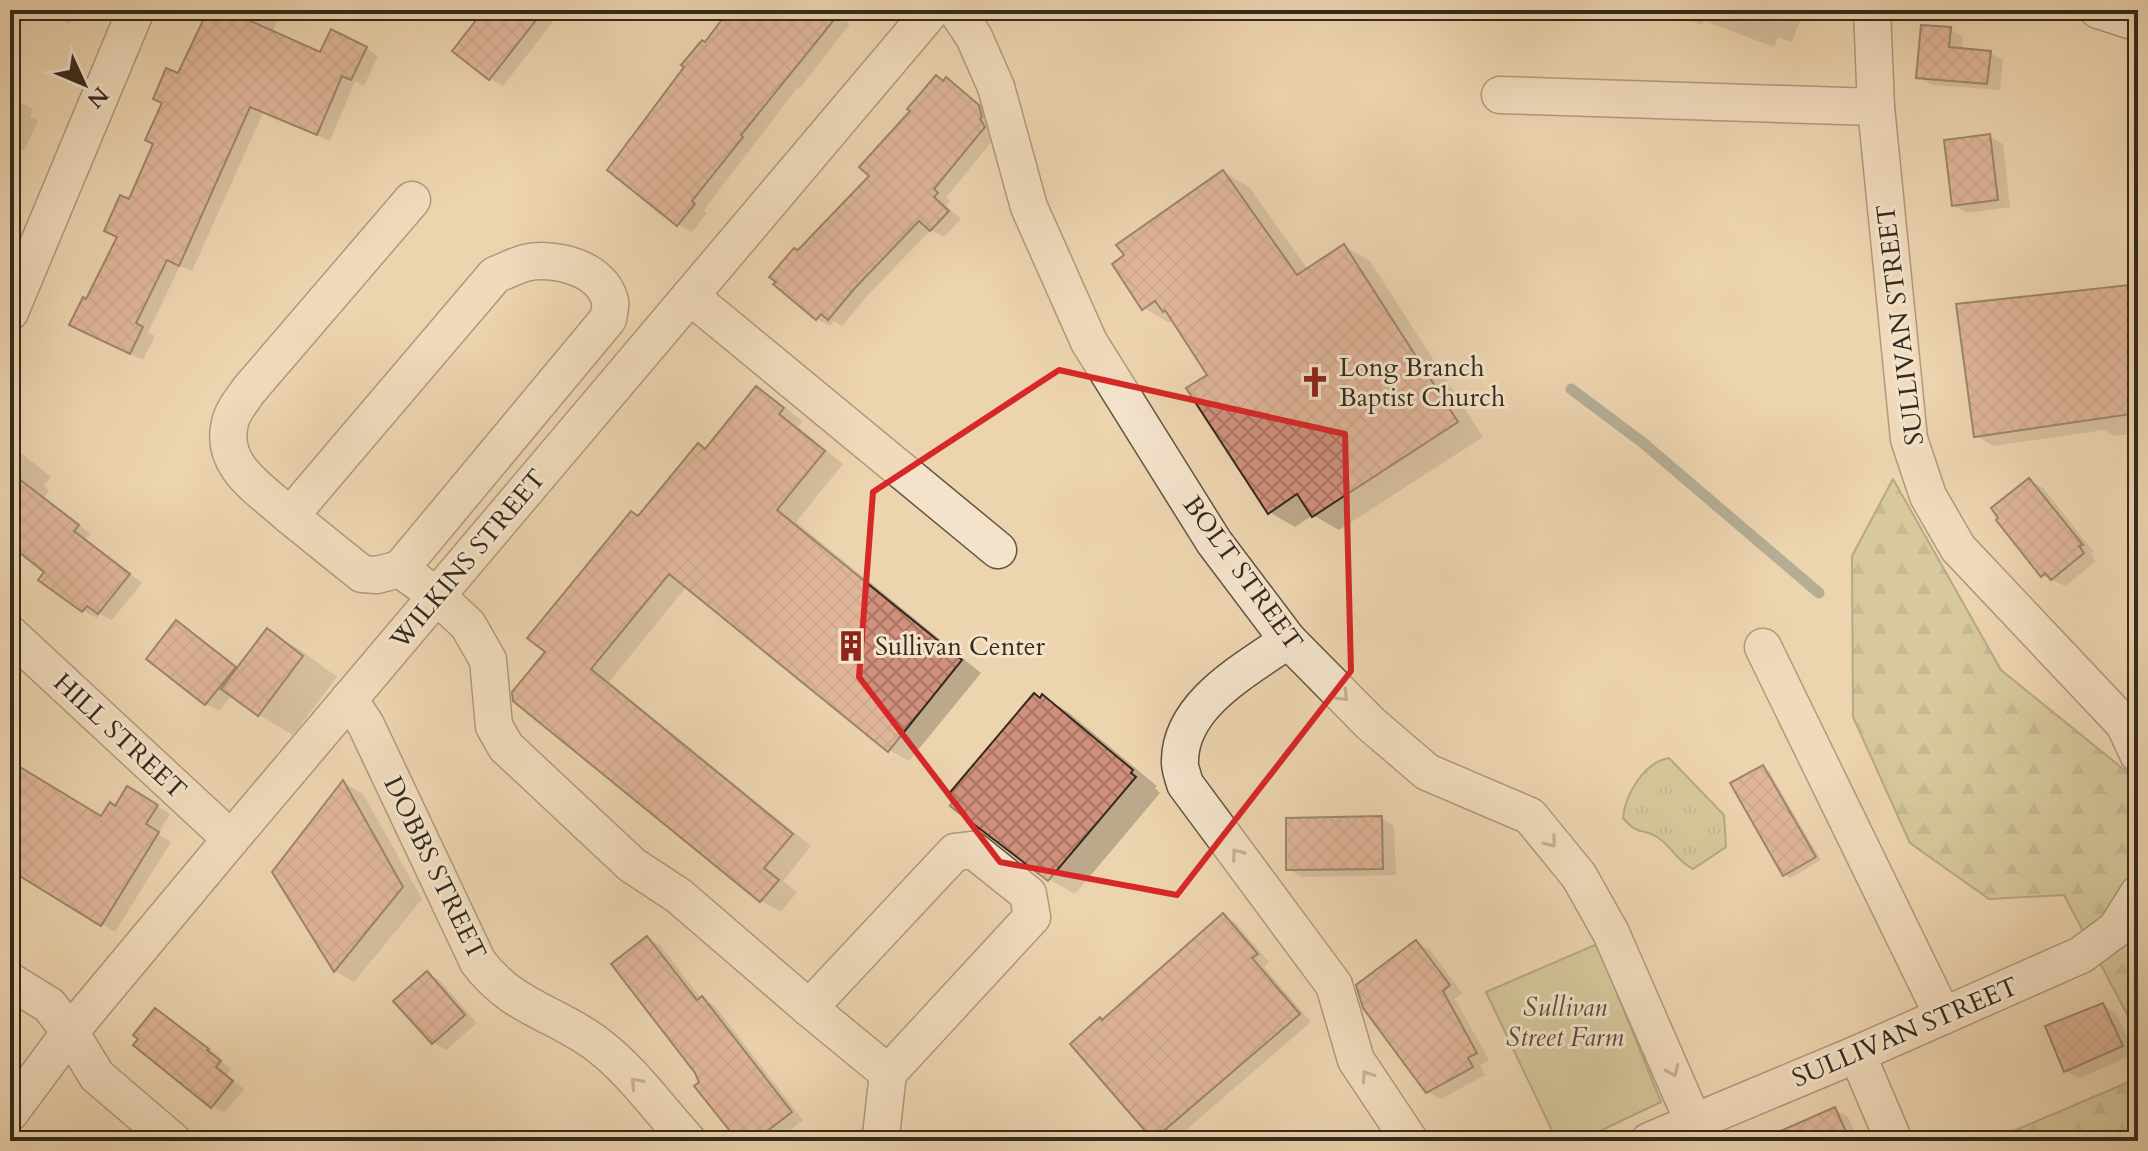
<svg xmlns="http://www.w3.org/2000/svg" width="2148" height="1151" font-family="Cardo,serif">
	<defs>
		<pattern id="forest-firs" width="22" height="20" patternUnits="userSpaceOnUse" patternTransform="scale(2)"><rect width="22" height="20" fill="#bcbc88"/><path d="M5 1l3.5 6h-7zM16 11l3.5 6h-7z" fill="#9a996f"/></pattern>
		<pattern id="park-tufts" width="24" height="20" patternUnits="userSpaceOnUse" patternTransform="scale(2)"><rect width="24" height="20" fill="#bcbc88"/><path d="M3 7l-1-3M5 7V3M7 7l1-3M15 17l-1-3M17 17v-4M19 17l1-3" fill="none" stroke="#9a996f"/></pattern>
		<pattern id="building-cross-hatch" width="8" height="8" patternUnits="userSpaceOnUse" patternTransform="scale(2)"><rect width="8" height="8" fill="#d1907c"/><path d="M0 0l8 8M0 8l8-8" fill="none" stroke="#aa7665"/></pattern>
	</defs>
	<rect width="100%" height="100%" fill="#ecd4af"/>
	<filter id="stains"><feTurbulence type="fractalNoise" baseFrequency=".0025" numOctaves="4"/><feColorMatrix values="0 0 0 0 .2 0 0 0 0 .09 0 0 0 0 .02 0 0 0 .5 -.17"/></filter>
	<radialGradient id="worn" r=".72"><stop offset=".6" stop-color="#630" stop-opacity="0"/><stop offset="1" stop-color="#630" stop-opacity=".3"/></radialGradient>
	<!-- forest -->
	<g fill="url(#forest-firs)" stroke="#787353" stroke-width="2">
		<polygon points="1893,479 2001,670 2138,781 2138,1035 2064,895 1989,899 1910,843 1853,717 1852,556"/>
		<polygon points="2138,1078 2138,1141 1990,1141"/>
	</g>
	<!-- park -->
	<path fill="url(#park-tufts)" stroke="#787353" stroke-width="2" d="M1669,758L1724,815L1726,847L1693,869C1676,861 1672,846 1657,837C1642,827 1639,837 1623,818C1625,795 1644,762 1669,758Z"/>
	<!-- garden -->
	<polygon fill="#bcbc88" stroke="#787353" stroke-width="2" points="1597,944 1661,1102 1579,1141 1557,1141 1486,992"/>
	<!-- shadow -->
	<g fill="#0003">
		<polygon points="37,10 86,10 83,17 74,13 69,24"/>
		<polygon points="210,10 282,10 272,33 321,55 366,48 378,56 364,86 355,81 330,141 263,113 192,271 180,266 148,332 155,336 143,360 84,331 87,301 119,238 130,202 179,76"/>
		<polygon points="488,10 562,10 503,86 490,78"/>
		<polygon points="732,10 857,10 847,22 850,24 799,89 797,88 704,210 707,213 692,232 678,224 706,44"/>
		<polygon points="1664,10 1804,10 1792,42 1778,37 1774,47 1704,21 1702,25"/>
		<polygon points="1950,29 1963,37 1962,50 1990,53 2003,60 2000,90 1932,85 1918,77"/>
		<polygon points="947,80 992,114 997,135 946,198 950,201 946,206 961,219 944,237 931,230 867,296 842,326 834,321 830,326 817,319 798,252 872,176"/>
		<polygon points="10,97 33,109 30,116 38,121 24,151 17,148 14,156 10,154"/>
		<polygon points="1990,137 2003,144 2010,207 1967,213 1953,205"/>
		<polygon points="1224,172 1249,187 1308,270 1344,246 1370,261 1483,437 1339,530 1313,515 1295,527 1269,512 1210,375 1173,320 1169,323 1144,308"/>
		<polygon points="2138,286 2138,433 2114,436 2104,430 1993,446 1975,435"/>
		<polygon points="757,388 776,400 802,421 798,427 843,464 796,522 981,673 909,761 889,750 687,586 609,682 811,846 783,881 797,892 781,912 761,901 515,700 639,518 706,450"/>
		<polygon points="10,444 51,477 44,486 49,491 44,498 91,534 86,539 142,583 112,620 100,614 97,618 84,611 41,579 47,572 10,532"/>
		<polygon points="2030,480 2043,488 2094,552 2090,553 2096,561 2065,586 2042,575 2001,518"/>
		<polygon points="177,623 239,669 268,631 302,651 337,677 293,735 259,715 232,695 219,711 206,704"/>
		<polygon points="1043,697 1068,712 1157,786 1155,788 1160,793 1075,894 1050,880 953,805"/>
		<polygon points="1763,767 1769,771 1821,860 1791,878 1785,875"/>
		<polygon points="10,769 102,818 116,808 128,788 170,814 158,834 171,842 115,932 10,868"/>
		<polygon points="344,783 363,794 422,899 354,982 335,971 275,872"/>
		<polygon points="1381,818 1394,826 1396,875 1302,877 1288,869"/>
		<polygon points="1223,916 1236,923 1269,962 1264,967 1311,1022 1173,1141 1158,1141 1154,1138 1103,1021"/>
		<polygon points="647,938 661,946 701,998 715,1006 803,1120 777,1141 740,1141 701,1082"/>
		<polygon points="1416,942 1430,950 1462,993 1455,999 1489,1060 1480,1065 1485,1075 1441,1099 1428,1092"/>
		<polygon points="427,973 440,981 477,1023 446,1050 433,1042"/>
		<polygon points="2103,1005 2116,1013 2135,1054 2079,1078 2065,1071"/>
		<polygon points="167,1018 220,1057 218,1058 231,1069 227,1076 244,1089 224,1113 212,1106"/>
		<polygon points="1835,1109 1848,1117 1859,1141 1816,1141"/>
		<polygon points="89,1129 102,1136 108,1141 79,1141"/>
	</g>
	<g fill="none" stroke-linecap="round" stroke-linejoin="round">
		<!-- stream -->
		<polyline stroke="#717f73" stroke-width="11" points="1571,389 1642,442 1819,593"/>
	</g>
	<!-- building -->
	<g fill="url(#building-cross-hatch)" stroke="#352a1e" stroke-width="2">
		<polygon points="208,10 226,10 320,52 331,29 367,47 351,80 342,76 317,135 250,107 179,266 167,260 136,323 143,327 130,354 69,325 83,297 86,299 117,237 104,231 120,195 129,199 153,144 145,140 162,103 153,99 166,68 178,73"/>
		<polygon points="484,10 544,10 489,80 452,51"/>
		<polygon points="729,10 842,10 741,135 743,137 692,201 695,204 677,226 607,170 684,67 681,65 702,40 705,42"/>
		<polygon points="1921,25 1951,27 1949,47 1991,51 1987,84 1916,78"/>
		<polygon points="936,75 943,81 946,77 979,105 982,117 980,119 985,127 934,189 938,193 934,197 949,211 930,231 919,221 854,289 828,320 821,314 816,320 773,284 776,282 769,277 794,248 798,250 869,176 859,167 910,111 907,109"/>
		<polygon points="1990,134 1998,200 1952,206 1944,140"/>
		<polygon points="1223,170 1297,275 1344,244 1458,422 1312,517 1297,494 1268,514 1186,388 1207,375 1165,310 1163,312 1155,301 1142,310 1112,264 1124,255 1116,245"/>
		<polygon points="2138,284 2138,413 1974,437 1956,304"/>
		<polygon points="756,386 784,408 779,414 825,451 777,510 962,660 888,752 669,574 591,669 793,834 764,868 779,880 760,902 513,701 512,692 545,652 527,638 631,511 638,516 698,443 705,449"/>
		<polygon points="10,472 79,525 74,531 130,574 98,614 87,606 82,612 38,580 44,572 10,545"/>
		<polygon points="2029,478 2083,545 2079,546 2084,553 2051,580 2045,573 2041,577 1996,520 1998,518 1991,508"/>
		<polygon points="176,620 236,667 205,705 146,659"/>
		<polygon points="267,628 303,656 258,716 221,689"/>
		<polygon points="1034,693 1040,698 1042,694 1133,770 1131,773 1136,777 1048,881 950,806 953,801 947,796"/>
		<polygon points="10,761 101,816 110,802 115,806 127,786 158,805 146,824 159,832 101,926 10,870"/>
		<polygon points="1763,765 1816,857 1783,876 1730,783"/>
		<polygon points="343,780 403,887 334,972 272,872"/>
		<polygon points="1382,816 1383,869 1286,870 1286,818"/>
		<polygon points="1223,913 1258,954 1252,958 1300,1014 1153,1140 1070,1044 1100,1017 1102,1020"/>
		<polygon points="647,936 697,1000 702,996 792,1112 754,1141 738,1141 694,1086 699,1082 695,1073 611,964"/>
		<polygon points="1416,940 1450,985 1443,991 1477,1053 1468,1058 1473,1067 1426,1093 1363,1008 1356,985"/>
		<polygon points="427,971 465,1015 432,1044 393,1001"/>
		<polygon points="2103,1003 2123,1046 2064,1072 2045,1026"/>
		<polygon points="155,1008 209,1049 207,1050 221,1061 216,1067 233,1081 211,1108 133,1045 138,1039 133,1035"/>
		<polygon points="1835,1107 1850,1141 1758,1141"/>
	</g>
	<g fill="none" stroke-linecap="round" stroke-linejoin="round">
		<defs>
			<g id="minor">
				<polyline points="956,10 974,37 996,87 1029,207 1089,342 1214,542 1288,640 1371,724 1427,772 1530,816 1579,876 1611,933 1693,1121"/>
				<polyline points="1872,10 1876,107 1909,439 1928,496 1958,548 2124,724 2138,754"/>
				<polyline points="2098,10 2138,23"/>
				<polyline points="1500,95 1876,107"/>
				<polyline points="690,296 998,550"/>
				<polyline points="10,312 136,10"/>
				<path d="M290,516C262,490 219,467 230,423C232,412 242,400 249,390L412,200"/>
				<path d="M400,569L377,575L362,574L290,516L495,275C505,271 515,266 525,263C554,256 602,268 610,301C611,306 609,314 608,319L400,569L437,596L468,625L488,660L494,726L506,747L632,865L679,896L809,1008"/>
				<polyline points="10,634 231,839"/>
				<path d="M1288,640C1248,669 1181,703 1180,760C1179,767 1183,776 1185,784L1334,985L1356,1060L1410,1141"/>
				<polyline points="1763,647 1943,1016"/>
				<path d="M349,699L366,725L478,962C513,1008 551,1011 594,1042C630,1068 658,1108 688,1141"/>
				<polyline points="10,981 49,1005 70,1032 97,1076 173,1141"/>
				<polyline points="1857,1054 1894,1141"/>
				<polyline points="10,1113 70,1032 231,839 932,10"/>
				<polyline points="877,1141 881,1136 888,1073 1032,917 1028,894 973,850 955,852 809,1008 888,1073"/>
				<polyline points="1649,1141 1857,1054 2081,955 2116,929 2138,894"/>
			</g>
		</defs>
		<!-- minor casing -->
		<use href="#minor" stroke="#635442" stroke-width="39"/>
		<!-- minor -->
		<use href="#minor" stroke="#f3e3cb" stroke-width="36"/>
	</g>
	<!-- one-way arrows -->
	<defs><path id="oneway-chevron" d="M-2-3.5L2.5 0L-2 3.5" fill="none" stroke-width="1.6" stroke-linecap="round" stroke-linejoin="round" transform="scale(2)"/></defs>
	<g stroke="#948674">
		<use href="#oneway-chevron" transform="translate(1343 696) rotate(45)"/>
		<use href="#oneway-chevron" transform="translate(1551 842) rotate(51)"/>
		<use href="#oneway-chevron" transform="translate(1237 854) rotate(-126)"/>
		<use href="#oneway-chevron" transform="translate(1673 1071) rotate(66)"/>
		<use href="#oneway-chevron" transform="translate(1367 1076) rotate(-124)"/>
		<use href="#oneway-chevron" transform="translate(636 1083) rotate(-132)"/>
	</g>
	<!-- marked area -->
	<path d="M0 0H2148V1151H0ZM1059,370L1345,434L1351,671L1177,895L1000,862L859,677L873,492Z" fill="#ecd4af" fill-opacity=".55" fill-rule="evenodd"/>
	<path fill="none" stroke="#d62828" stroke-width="6" stroke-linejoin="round" d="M1059,370L1345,434L1351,671L1177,895L1000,862L859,677L873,492Z"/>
	<!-- icons -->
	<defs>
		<symbol id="church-bare" viewBox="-9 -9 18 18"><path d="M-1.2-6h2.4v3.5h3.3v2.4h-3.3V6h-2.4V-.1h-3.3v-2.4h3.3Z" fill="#8f2418" stroke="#f3e3cb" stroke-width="2.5" paint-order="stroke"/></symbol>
		<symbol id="building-bare" viewBox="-9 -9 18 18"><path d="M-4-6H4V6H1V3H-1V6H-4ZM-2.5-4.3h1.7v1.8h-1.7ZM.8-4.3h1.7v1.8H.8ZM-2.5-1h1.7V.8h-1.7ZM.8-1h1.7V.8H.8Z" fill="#8f2418" stroke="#f3e3cb" stroke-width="2.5" paint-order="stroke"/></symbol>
	</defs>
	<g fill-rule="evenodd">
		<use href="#church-bare" x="1293" y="360" width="44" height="44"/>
		<use href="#building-bare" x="829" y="624" width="44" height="44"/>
	</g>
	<g text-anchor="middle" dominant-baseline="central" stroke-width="6" stroke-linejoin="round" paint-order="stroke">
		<!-- street labels -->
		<g font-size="26" fill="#352a1e" stroke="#f3e3cb">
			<text transform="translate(1900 325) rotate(-97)">SULLIVAN STREET</text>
			<text transform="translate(468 559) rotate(-50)">WILKINS STREET</text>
			<text transform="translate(1243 573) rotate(54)">BOLT STREET</text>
			<text transform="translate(120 736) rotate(43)">HILL STREET</text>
			<text transform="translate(435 868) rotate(64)">DOBBS STREET</text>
			<text transform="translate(1905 1032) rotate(-23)">SULLIVAN STREET</text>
		</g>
		<!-- poi labels -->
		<g font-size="26" fill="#352a1e" stroke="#f3e3cb" text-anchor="start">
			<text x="1339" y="367">Long Branch<tspan x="1339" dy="30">Baptist Church</tspan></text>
			<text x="875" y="646">Sullivan Center</text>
		</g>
		<!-- park labels -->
		<g font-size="26" font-style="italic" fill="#574e38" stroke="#f3e3cb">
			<text x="1565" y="1007">Sullivan<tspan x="1565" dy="30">Street Farm</tspan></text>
		</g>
	</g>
	<!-- margin -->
	<rect width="2148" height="1151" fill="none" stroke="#ecd4af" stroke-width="40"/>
	<rect x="12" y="12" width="2124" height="1127" fill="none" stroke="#352a1e" stroke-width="4"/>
	<rect x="20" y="20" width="2108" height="1111" fill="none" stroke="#352a1e" stroke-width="2"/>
	<!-- north arrow -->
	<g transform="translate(84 84) rotate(134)" stroke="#f3e3cb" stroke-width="6" paint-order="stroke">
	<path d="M0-6L14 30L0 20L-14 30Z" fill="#352a1e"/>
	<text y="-12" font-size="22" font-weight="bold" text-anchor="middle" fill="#352a1e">N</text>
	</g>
	<rect width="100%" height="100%" filter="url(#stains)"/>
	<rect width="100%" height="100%" fill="url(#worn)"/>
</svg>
